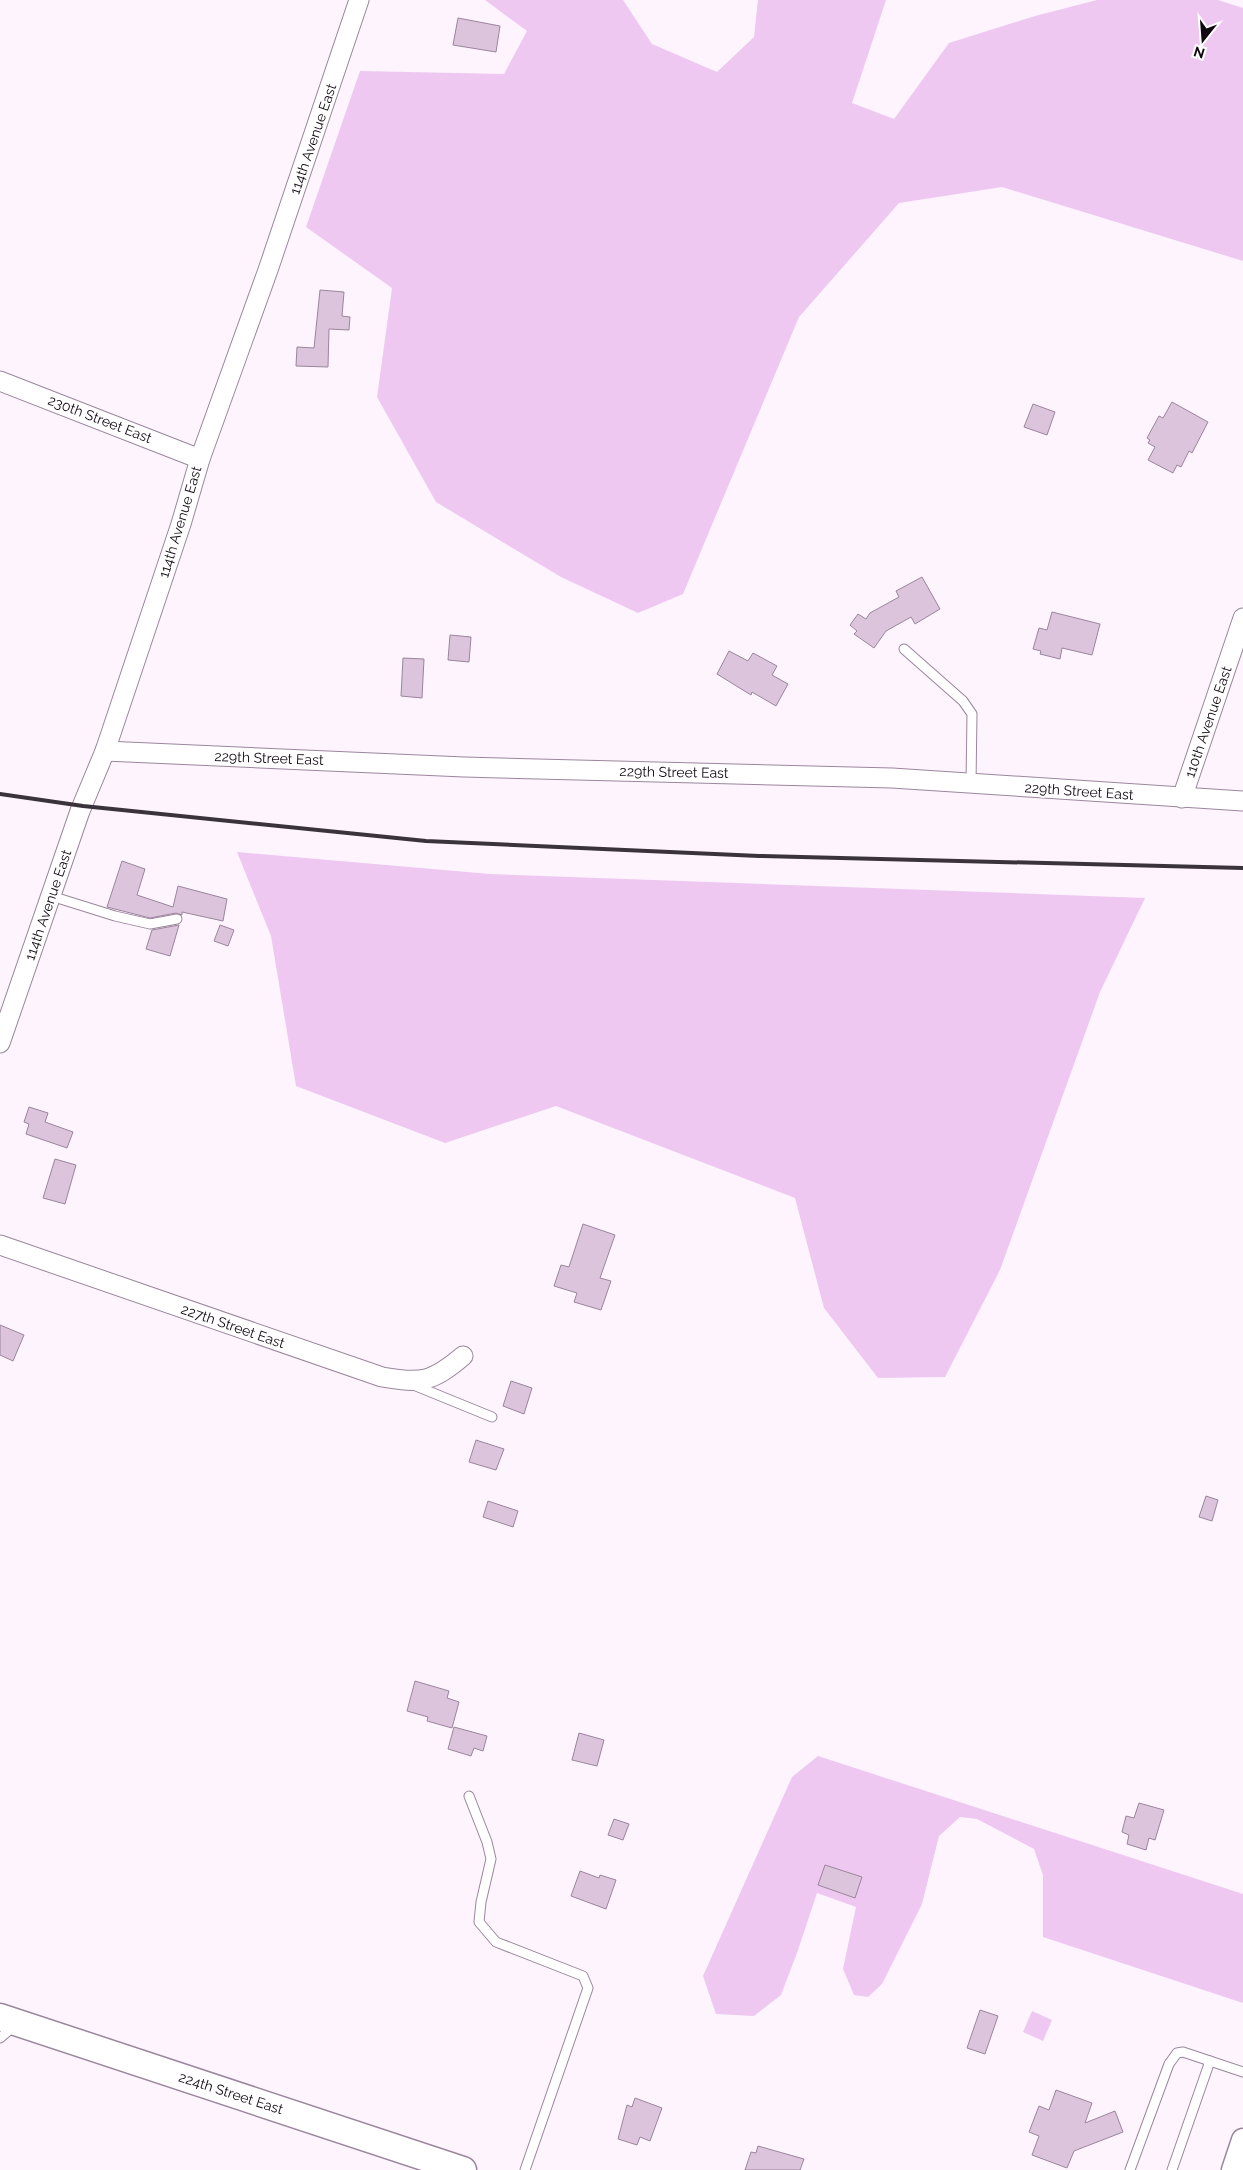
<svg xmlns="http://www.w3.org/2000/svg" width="1243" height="2170" font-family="Raleway,sans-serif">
	<rect width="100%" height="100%" fill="#fdf4fe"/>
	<!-- green -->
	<g fill="#eec8f1">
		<polygon points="485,0 623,0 652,44 717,72 754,37 758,0 886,0 852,103 894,119 949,43 1035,16 1097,0 1218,0 1243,8 1243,261 1002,187 899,203 799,317 683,594 638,613 561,577 436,502 377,397 392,288 306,227 360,71 504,74 527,31"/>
		<polygon points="237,852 490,874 1145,898 1100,992 1000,1270 945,1377 878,1378 824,1308 795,1198 556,1106 445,1143 296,1086 271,936"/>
		<polygon points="818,1756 1243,1894 1243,2003 1043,1937 1043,1875 1034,1849 977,1819 960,1817 939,1836 922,1904 882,1984 868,1997 854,1995 843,1969 856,1907 817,1893 797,1953 781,1995 754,2016 716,2014 703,1976 792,1777"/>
		<polygon points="1032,2011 1052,2020 1043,2041 1023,2032"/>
	</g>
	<!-- building -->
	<g fill="#dbc4dc" stroke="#9b859d">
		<polygon points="458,18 500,26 496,52 453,45"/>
		<polygon points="320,290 344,292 342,316 350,317 349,330 329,329 328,367 296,366 297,347 314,348"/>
		<polygon points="1172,402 1208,422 1192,453 1189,451 1181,467 1177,465 1173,473 1148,460 1155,447 1148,443 1150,440 1147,438 1159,416 1163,418"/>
		<polygon points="1033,404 1055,412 1047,435 1024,427"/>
		<polygon points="922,577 940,609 915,624 911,617 886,631 874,648 854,634 857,631 850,625 858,614 866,619 870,613 899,597 896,591"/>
		<polygon points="1052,612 1100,624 1092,655 1062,648 1060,659 1040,654 1041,651 1033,649 1039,628 1047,630"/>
		<polygon points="450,635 471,637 469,662 448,660"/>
		<polygon points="729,651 748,661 753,653 777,666 772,675 788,684 776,706 752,692 751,695 717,674"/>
		<polygon points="403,658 424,659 422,698 401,696"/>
		<polygon points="122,861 145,869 137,895 173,907 178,886 227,899 223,921 182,912 182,915 176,913 150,918 107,907"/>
		<polygon points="179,925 170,956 146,949 152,930"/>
		<polygon points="220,925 234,930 228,946 214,941"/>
		<polygon points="29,1107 48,1113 45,1122 73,1132 67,1148 26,1134 29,1124 24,1122"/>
		<polygon points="55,1159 76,1165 65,1204 43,1198"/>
		<polygon points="583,1224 615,1235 600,1278 611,1281 601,1310 574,1302 577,1293 554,1286 561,1265 569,1267"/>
		<polygon points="0,1325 24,1335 13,1361 0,1355"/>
		<polygon points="511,1381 532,1388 524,1414 503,1406"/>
		<polygon points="476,1440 504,1449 496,1470 469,1462"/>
		<polygon points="1206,1496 1218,1500 1212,1521 1199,1517"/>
		<polygon points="488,1501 518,1511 513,1527 483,1517"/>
		<polygon points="415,1681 449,1691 447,1698 459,1702 452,1728 427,1721 428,1717 407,1711"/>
		<polygon points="454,1727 487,1736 483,1751 474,1748 471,1756 448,1749"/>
		<polygon points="579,1733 604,1740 597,1766 572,1760"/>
		<polygon points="1139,1803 1164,1810 1155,1840 1149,1838 1146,1850 1127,1844 1129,1835 1122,1832 1126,1816 1134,1818"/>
		<polygon points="614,1819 629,1824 623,1840 608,1835"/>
		<polygon points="825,1865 862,1877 855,1898 818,1885"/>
		<polygon points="580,1871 599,1878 600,1875 616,1880 606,1909 571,1896"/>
		<polygon points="980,2010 998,2016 985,2054 967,2048"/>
		<polygon points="1056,2090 1092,2103 1085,2123 1115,2111 1123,2132 1074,2151 1067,2168 1032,2155 1039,2136 1029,2132 1039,2106 1049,2110"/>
		<polygon points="635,2098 662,2108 650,2141 640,2137 637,2145 618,2139 627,2105 632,2107"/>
		<polygon points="758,2146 804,2159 800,2170 745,2170 751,2152 756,2153"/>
	</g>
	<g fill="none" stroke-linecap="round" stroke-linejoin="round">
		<defs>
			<g id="service">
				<polyline points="904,649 963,701 972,714 971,784"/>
				<polyline points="51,896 115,916 150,924 177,919"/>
				<polyline points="411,1384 492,1417"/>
				<polyline points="469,1796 487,1842 491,1859 481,1902 479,1922 496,1942 583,1976 588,1988 525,2170"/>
				<polyline points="0,2038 14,2026"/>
				<polyline points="1210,2061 1243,2072"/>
				<polyline points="1130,2170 1169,2064 1177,2053 1183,2052 1210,2061 1172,2170"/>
			</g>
			<g id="minor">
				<polyline points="0,381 200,459"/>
				<polyline points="105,751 464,767 892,778 1243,801"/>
				<polyline points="1182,798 1243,618"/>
				<polyline points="0,1043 80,811 105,751 181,524 200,459 268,270 359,0"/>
				<path d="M0,1245L382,1377C422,1384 432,1382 463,1356"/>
			</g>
			<polyline id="tertiary" points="1233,2170 1243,2140"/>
			<polyline id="secondary" points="0,2017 463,2170"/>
		</defs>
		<!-- service casing -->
		<use href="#service" stroke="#9b869d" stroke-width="11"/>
		<!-- minor casing -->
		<use href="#minor" stroke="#9b869d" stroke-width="21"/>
		<!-- tertiary casing -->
		<use href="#tertiary" stroke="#9b869d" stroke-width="25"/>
		<!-- secondary casing -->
		<use href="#secondary" stroke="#9b869d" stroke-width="29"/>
		<!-- service -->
		<use href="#service" stroke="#fff" stroke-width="9"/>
		<!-- minor -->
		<use href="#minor" stroke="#fff" stroke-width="19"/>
		<!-- tertiary -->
		<use href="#tertiary" stroke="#fff" stroke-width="22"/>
		<!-- secondary -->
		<use href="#secondary" stroke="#fff" stroke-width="26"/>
		<!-- rail -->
		<polyline stroke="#3a333b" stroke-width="4" points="0,794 83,806 426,841 759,856 1243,868"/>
	</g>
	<g text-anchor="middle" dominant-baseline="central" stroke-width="4" stroke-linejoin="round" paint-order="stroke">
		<!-- street labels -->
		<g font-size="14" fill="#100911" stroke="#fff">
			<text transform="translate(313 139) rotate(-71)">114th Avenue East</text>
			<text transform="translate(100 419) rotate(21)">230th Street East</text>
			<text transform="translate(180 522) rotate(-73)">114th Avenue East</text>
			<text transform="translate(1208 722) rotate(-71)">110th Avenue East</text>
			<text transform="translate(269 758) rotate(2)">229th Street East</text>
			<text transform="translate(674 772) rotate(1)">229th Street East</text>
			<text transform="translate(1079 791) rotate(4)">229th Street East</text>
			<text transform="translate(48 905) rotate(-71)">114th Avenue East</text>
			<text transform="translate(233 1326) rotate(19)">227th Street East</text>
			<text transform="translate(231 2093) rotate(18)">224th Street East</text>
		</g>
	</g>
	<!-- north arrow -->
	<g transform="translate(1203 40) rotate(197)" stroke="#ffffff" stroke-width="4" paint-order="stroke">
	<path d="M0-4L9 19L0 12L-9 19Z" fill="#100911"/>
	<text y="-8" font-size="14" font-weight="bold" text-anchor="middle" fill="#100911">N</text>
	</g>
</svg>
